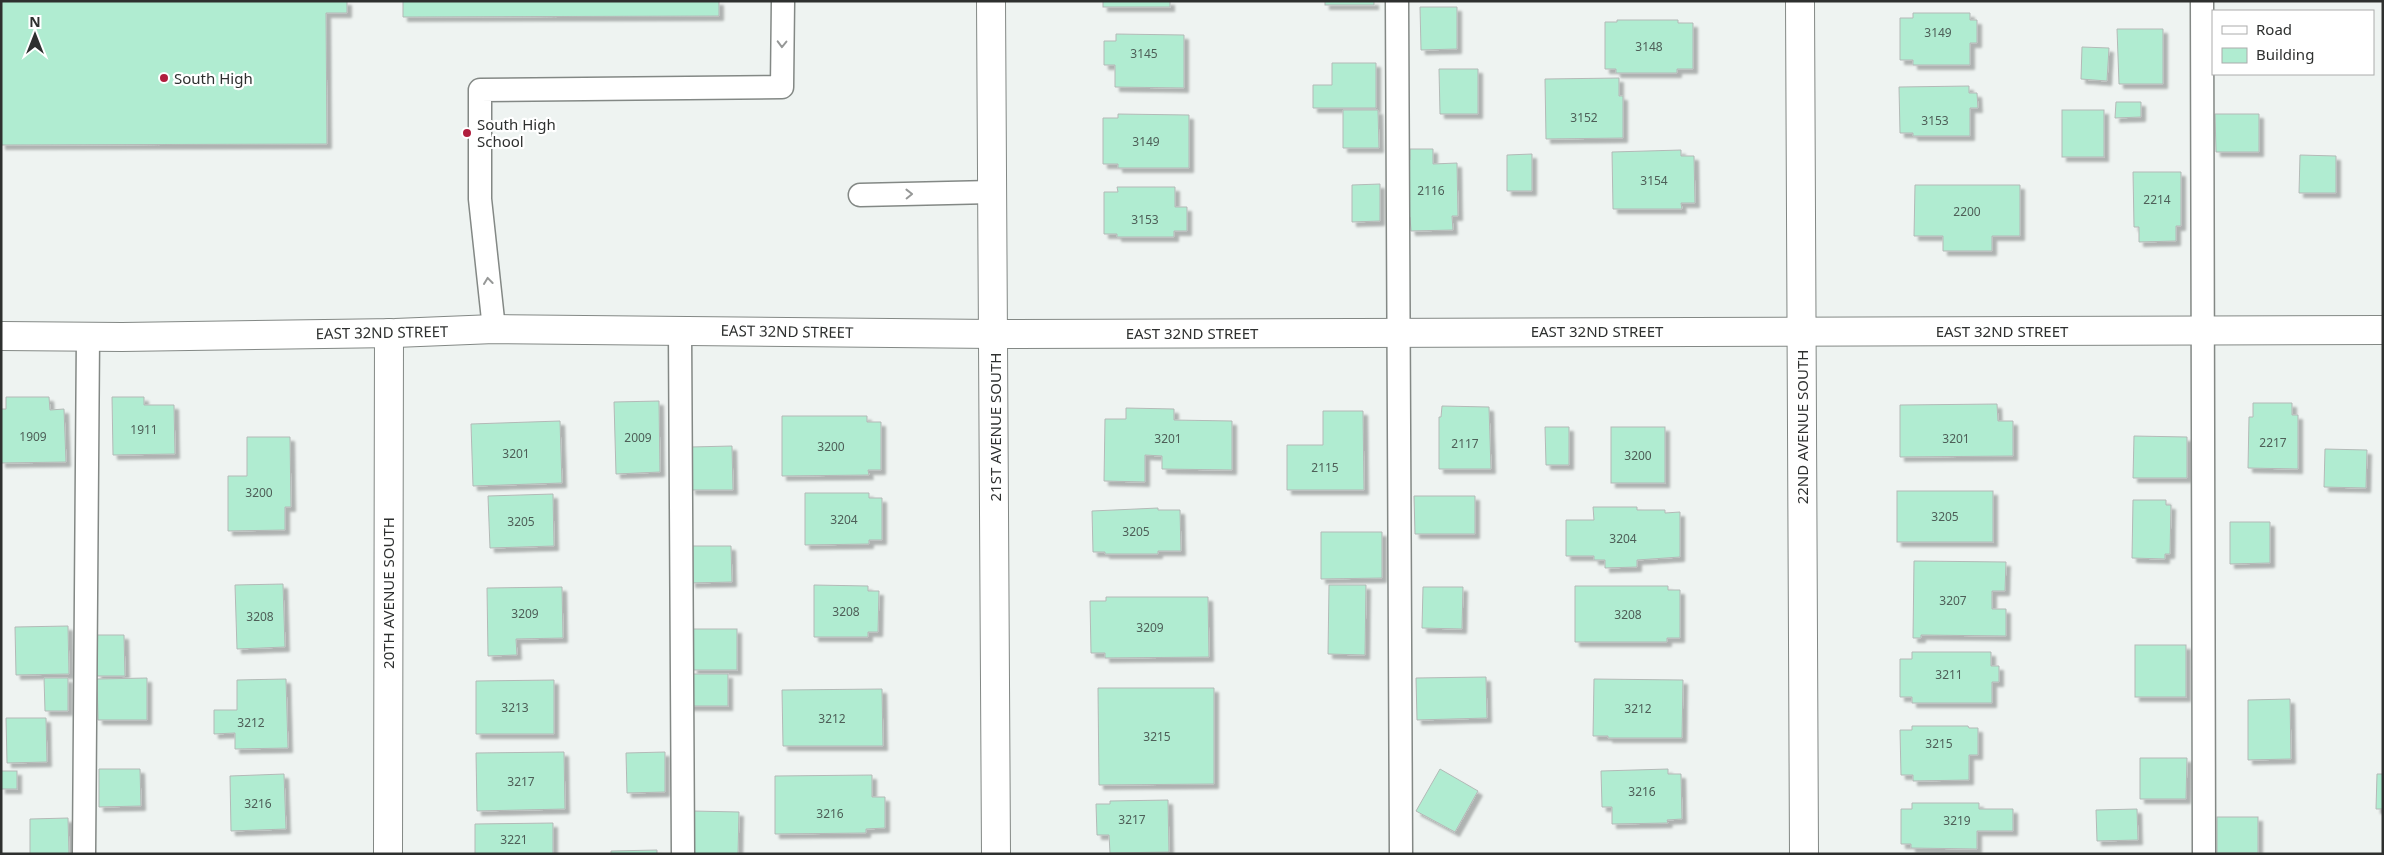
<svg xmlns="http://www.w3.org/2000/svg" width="2384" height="855" font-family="'Noto Sans',sans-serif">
	<defs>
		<filter id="shadow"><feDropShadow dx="4.5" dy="4.5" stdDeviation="1" flood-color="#0004"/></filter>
	</defs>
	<rect width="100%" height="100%" fill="#eef3f1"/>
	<!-- building -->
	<g fill="#b0ecd1" stroke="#b4b9b7" filter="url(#shadow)">
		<polygon points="1,1 347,1 347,13 326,13 327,144 1,145"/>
		<polygon points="403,1 719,1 719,16 403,17"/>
		<rect x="1103" y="1" width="67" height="6"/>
		<rect x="1325" y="1" width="49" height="4"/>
		<polygon points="1420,7 1457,7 1457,49 1421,50"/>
		<polygon points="1913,13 1970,13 1970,20 1977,20 1977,43 1970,43 1970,65 1913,65 1913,60 1900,60 1900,18 1913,18"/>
		<polygon points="1617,20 1678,20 1678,23 1693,23 1693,69 1677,69 1677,73 1616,73 1616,69 1605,69 1605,22 1617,22"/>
		<polygon points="2117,29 2163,29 2163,84 2119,84"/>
		<polygon points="1116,34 1184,35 1184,88 1115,87 1115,65 1104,65 1104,41 1116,41"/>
		<polygon points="2082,47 2109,48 2107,81 2081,79"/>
		<polygon points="1332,63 1376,63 1376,108 1313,108 1313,85 1332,85"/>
		<polygon points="1439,69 1478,69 1478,114 1440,114"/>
		<polygon points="1619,78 1619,96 1623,96 1623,138 1546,139 1545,79"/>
		<polygon points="1969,86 1969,93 1977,93 1978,108 1970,108 1970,136 1913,136 1913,133 1900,133 1899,87"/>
		<polygon points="2116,102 2141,102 2141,117 2115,118"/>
		<polygon points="1343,110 1378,110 1379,148 1343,148"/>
		<rect x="2062" y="110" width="42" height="47"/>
		<polygon points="1118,114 1189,115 1189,168 1118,168 1118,164 1103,164 1103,118 1118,118"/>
		<polygon points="2215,114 2259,114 2259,152 2216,152"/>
		<polygon points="1410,149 1433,149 1433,164 1457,163 1458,216 1452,216 1453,230 1411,231 1410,217 1406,217 1405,160 1410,160"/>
		<polygon points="1681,150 1681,156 1694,156 1695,203 1681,203 1682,209 1613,209 1612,152"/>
		<polygon points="1532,154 1532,191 1507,191 1507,155"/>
		<polygon points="2300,155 2336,156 2336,193 2299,193"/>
		<polygon points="2133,172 2181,172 2181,226 2176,226 2176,241 2139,242 2139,227 2134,227"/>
		<polygon points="1380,184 1380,221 1352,222 1352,185"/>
		<polygon points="1915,185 2020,185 2020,236 1992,236 1992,251 1943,251 1943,236 1914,236"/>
		<polygon points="1117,187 1175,187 1175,207 1187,207 1187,231 1174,231 1174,237 1117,237 1117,234 1104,234 1104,192 1118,192"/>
		<polygon points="6,397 49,397 50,410 64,409 66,462 1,463 1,409 6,409"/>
		<polygon points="112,397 144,397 144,405 174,405 175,454 113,455"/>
		<polygon points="659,401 660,472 616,474 614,402"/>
		<polygon points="2253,403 2292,403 2292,415 2298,415 2298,469 2248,468 2249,417 2253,417"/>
		<polygon points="1997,404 1998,421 2013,421 2013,456 1900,457 1900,405"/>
		<polygon points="1442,406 1489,407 1491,469 1439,469 1439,417 1441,417"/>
		<polygon points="1126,408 1174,409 1174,420 1232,421 1232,470 1162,469 1162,456 1145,455 1145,482 1104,481 1105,419 1126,419"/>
		<polygon points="1323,411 1363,411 1364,490 1287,490 1287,445 1323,445"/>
		<polygon points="782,416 867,416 867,422 881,422 881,470 868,470 869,475 782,476"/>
		<polygon points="560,421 562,483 473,486 471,424"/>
		<polygon points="1545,427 1569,427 1569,465 1546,465"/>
		<rect x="1611" y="427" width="54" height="56"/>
		<polygon points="2134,436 2187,437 2187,478 2133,478"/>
		<polygon points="247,437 290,437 291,507 285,507 285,530 228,531 228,476 247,476"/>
		<polygon points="732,446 733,490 691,490 690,447"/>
		<polygon points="2325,449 2367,450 2366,488 2324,487"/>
		<rect x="1897" y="491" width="96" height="51"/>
		<polygon points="805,493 869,493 869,498 882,498 882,540 869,540 869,544 805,545"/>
		<polygon points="553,494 554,546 490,548 488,496"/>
		<polygon points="1414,496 1475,496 1475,534 1415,534"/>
		<polygon points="2133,500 2166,500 2166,505 2171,505 2170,554 2165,554 2165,559 2132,558"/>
		<polygon points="1593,507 1637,507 1637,510 1665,510 1665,513 1680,512 1680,557 1637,560 1637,567 1605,568 1605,560 1594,560 1594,556 1566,556 1566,520 1594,520"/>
		<polygon points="1158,508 1158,510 1180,510 1181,551 1158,551 1158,554 1105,554 1105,552 1093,552 1092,511"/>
		<polygon points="2230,522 2270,522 2270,563 2230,564"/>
		<polygon points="1321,532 1382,532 1382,578 1321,579"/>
		<polygon points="691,546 731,546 732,582 691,583"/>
		<polygon points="1914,561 2006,562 2005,591 1992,591 1992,609 2006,609 2006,636 1921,635 1921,638 1913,638"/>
		<polygon points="283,584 285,647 237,649 235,585"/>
		<polygon points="814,585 868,586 868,591 879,591 878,632 868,632 868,637 814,637"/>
		<polygon points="1329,585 1366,585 1365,655 1328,654"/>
		<polygon points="1575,586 1668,586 1668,590 1680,590 1680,638 1667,638 1667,642 1575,642"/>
		<polygon points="562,587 563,638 516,639 517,655 488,656 487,588"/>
		<polygon points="1423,587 1463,587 1462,629 1422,628"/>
		<polygon points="1106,597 1208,597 1209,657 1105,658 1105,653 1091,653 1090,601 1106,601"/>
		<polygon points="68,626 69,674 16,675 15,627"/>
		<rect x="693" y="629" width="44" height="41"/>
		<polygon points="96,635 124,635 125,676 97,676"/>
		<rect x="2135" y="645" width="51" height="52"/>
		<polygon points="1912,652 1991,652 1991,666 1999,666 1999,682 1992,682 1992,703 1912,703 1912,697 1900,697 1900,659 1912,659"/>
		<rect x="688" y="674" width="40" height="32"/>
		<polygon points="1486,677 1487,718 1417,720 1416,678"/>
		<polygon points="44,678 68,678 68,711 45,711"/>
		<polygon points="147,678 147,720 98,720 97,679"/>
		<polygon points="286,679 288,748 235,749 235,733 214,734 214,710 237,710 237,680"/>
		<polygon points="1594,679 1683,680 1682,738 1608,738 1608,736 1593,736"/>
		<polygon points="554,680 554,734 476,734 476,681"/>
		<polygon points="1098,688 1214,688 1214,784 1099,785"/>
		<polygon points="882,689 883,746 783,746 782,690"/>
		<polygon points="2290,699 2291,759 2248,760 2248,700"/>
		<polygon points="6,718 46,718 47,762 7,763"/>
		<polygon points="1912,726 1968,726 1969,728 1978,728 1978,755 1969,755 1969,780 1913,781 1913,775 1901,775 1900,730 1912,730"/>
		<polygon points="564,752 565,809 477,811 476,753"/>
		<polygon points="665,752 665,792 627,793 626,753"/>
		<polygon points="2140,758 2187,758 2186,799 2140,799"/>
		<polygon points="99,769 140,769 141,806 99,807"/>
		<polygon points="1440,769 1478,791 1455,832 1416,811"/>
		<polygon points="1668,769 1668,774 1681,774 1682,819 1667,820 1668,823 1612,824 1612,807 1602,807 1601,771"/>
		<rect x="1" y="771" width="16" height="18"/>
		<polygon points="284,774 286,829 231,831 230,776"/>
		<polygon points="2377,774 2383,774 2383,809 2376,809"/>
		<polygon points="872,775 872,797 885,797 885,828 866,829 866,833 775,834 775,776"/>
		<polygon points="1168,800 1169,852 1110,853 1109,835 1097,835 1096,804 1110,804 1110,801"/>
		<polygon points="1912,803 1979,803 1979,809 2013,809 2013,831 1977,831 1977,849 1911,848 1911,844 1901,844 1901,809 1912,809"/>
		<polygon points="2137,809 2138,840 2097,841 2096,810"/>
		<polygon points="693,811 739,812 738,854 692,854"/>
		<rect x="2217" y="817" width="41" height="36"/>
		<polygon points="68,818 69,854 30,854 30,819"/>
		<polygon points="553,823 553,854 475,854 475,824"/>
		<polygon points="657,850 657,854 611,854 611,851"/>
	</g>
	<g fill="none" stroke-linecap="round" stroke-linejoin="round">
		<defs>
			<g id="service">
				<polyline points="1397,1 1401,854"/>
				<polyline points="2202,1 2204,854"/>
				<polyline points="860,195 992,192"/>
				<polyline points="494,329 480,199 480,90 782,87 783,1"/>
				<polyline points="680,330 683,854"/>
				<polyline points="84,854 88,336"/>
			</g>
			<g id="minor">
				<polyline points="991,1 996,854"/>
				<polyline points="1800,1 1804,854"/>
				<polyline points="388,854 389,333"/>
			</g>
			<polyline id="tertiary" points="1,336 122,337 395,333 494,329 994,334 2383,330"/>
		</defs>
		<!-- service casing -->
		<use href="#service" stroke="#838885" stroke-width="25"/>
		<!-- minor casing -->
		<use href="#minor" stroke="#838885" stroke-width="30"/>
		<!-- tertiary casing -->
		<use href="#tertiary" stroke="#838885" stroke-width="30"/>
		<!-- service -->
		<use href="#service" stroke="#fff" stroke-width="22"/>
		<!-- minor -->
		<use href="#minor" stroke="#fff" stroke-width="28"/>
		<!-- tertiary -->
		<use href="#tertiary" stroke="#fff" stroke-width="28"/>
	</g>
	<!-- one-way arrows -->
	<defs><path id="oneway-chevron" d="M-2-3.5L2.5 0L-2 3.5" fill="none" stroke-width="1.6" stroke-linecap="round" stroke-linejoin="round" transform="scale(1.25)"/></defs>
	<g stroke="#969897">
		<use href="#oneway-chevron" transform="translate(782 44) rotate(91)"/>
		<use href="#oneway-chevron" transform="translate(909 194) rotate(-1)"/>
		<use href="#oneway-chevron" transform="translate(488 281) rotate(-97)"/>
	</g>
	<!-- markers -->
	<g fill="#b01d3d" stroke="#fff" stroke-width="2">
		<circle cx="164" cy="78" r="5"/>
		<circle cx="467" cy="133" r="5"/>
	</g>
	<g text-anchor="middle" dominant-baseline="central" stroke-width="4.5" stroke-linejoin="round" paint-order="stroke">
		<!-- number labels -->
		<g font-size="12" fill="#4e5f58">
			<text x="1938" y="32">3149</text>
			<text x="1649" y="46">3148</text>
			<text x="1144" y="53">3145</text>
			<text x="1584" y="117">3152</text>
			<text x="1935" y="120">3153</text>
			<text x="1146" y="141">3149</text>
			<text x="1654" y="180">3154</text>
			<text x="1431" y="190">2116</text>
			<text x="2157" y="199">2214</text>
			<text x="1967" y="211">2200</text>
			<text x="1145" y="219">3153</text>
			<text x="144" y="429">1911</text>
			<text x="33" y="436">1909</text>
			<text x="638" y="437">2009</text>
			<text x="1168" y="438">3201</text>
			<text x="1956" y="438">3201</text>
			<text x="2273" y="442">2217</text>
			<text x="1465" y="443">2117</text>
			<text x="831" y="446">3200</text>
			<text x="516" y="453">3201</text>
			<text x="1638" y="455">3200</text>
			<text x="1325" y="467">2115</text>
			<text x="259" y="492">3200</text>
			<text x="1945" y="516">3205</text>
			<text x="844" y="519">3204</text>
			<text x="521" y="521">3205</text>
			<text x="1136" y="531">3205</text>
			<text x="1623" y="538">3204</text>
			<text x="1953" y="600">3207</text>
			<text x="846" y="611">3208</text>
			<text x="525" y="613">3209</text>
			<text x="1628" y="614">3208</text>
			<text x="260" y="616">3208</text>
			<text x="1150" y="627">3209</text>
			<text x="1949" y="674">3211</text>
			<text x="515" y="707">3213</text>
			<text x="1638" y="708">3212</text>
			<text x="832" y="718">3212</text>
			<text x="251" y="722">3212</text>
			<text x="1157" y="736">3215</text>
			<text x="1939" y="743">3215</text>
			<text x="521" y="781">3217</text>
			<text x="1642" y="791">3216</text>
			<text x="258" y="803">3216</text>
			<text x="830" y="813">3216</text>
			<text x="1132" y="819">3217</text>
			<text x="1957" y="820">3219</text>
			<text x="514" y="839">3221</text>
		</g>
		<!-- poi labels -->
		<g font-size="15" fill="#2e302f" stroke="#fff" text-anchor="start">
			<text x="174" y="78">South High</text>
			<text x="477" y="124">South High<tspan x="477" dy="17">School</tspan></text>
		</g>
		<!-- street labels -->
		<g font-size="15" fill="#2e302f" stroke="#fff">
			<text transform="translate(787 331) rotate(1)">EAST 32ND STREET</text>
			<text x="1597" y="331">EAST 32ND STREET</text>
			<text x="2002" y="331">EAST 32ND STREET</text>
			<text transform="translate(382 332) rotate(-1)">EAST 32ND STREET</text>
			<text x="1192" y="333">EAST 32ND STREET</text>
			<text transform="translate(995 427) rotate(-90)">21ST AVENUE SOUTH</text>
			<text transform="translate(1802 427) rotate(-90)">22ND AVENUE SOUTH</text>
			<text transform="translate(388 593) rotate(-90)">20TH AVENUE SOUTH</text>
		</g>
	</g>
	<!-- border -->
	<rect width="2384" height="855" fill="none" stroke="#2e302f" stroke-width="5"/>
	<!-- legend -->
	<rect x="2212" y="10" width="162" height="65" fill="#ffffff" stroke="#abacac"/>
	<rect x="2222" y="26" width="25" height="8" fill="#ffffff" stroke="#abacac"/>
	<text x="2256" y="35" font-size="15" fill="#2e302f">Road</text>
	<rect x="2222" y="48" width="25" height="15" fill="#b0ecd1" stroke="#abacac"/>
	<text x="2256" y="60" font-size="15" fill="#2e302f">Building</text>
	<!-- north arrow -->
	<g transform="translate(35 35)" stroke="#ffffff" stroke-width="4" paint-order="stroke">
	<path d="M0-4L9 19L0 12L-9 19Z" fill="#2e302f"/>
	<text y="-8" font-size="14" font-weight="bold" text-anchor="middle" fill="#2e302f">N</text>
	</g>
</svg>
